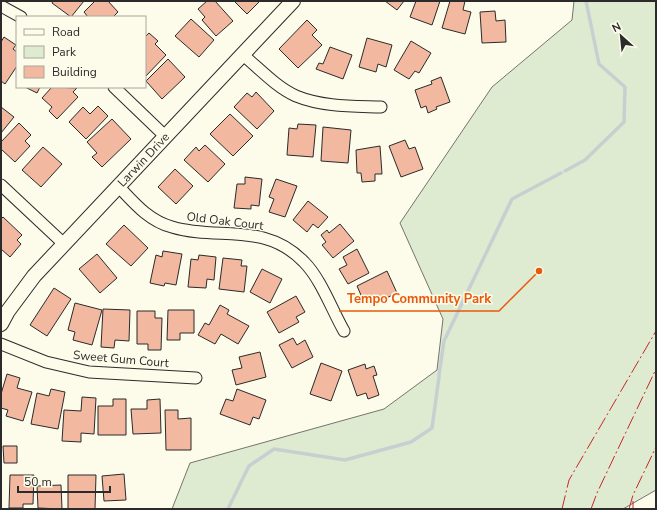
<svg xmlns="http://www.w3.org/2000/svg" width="657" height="510" font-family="'Nunito Sans',sans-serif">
	<rect width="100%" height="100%" fill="#fdfbea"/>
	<!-- green -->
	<polygon fill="#deebd1" stroke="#74746e" points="574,1 656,1 656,490 623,509 172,509 190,463 384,409 437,370 443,319 400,223 492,87 572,20"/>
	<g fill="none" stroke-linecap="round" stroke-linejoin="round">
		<!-- stream -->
		<g stroke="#c7d0d0" stroke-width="3.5">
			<polyline points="565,171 585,160 624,122 625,87 599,64 586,1"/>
			<polyline points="439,375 444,341 512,199 561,173"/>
			<polyline points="243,478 249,466 274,449 345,460 411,442 432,428 439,377"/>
			<polyline points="228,509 242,480"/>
		</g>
	</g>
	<!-- building -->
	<g fill="#f2b8a0" stroke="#2b2b2b">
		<polygon points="53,1 84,1 71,17 52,3"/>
		<polygon points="95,1 108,1 118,12 113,17 88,17 84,12"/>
		<polygon points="207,1 215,1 233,21 216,36 202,20 205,17 198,9"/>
		<polygon points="234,1 260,1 247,14"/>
		<polygon points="385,1 404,1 397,10"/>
		<polygon points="416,1 440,1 432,25 410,17"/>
		<polygon points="450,1 465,1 463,10 471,12 465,34 442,28"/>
		<polygon points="495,11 496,21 505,20 506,42 482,43 480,12"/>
		<polygon points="191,19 214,40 199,57 175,36"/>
		<polygon points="307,20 317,30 312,35 322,45 298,68 279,49"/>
		<polygon points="149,33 158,41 155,44 166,55 145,77 145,37"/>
		<polygon points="4,37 16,45 13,49 17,52 17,66 5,84 1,81 1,42"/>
		<polygon points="367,38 392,45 386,67 378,64 376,72 359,67"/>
		<polygon points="411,41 431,53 419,73 415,71 409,79 394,70"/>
		<polygon points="330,47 352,55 343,79 316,69 319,63 323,64"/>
		<polygon points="168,59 185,77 162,99 146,81"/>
		<polygon points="441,77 450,102 436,107 437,109 428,113 426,106 421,108 415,90 432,84 431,81"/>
		<polygon points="25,87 40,87 37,93"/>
		<polygon points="52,87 77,88 73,92 78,97 57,119 49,111 52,107 42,98"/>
		<polygon points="256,92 274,111 257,129 234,107 247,93 252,97"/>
		<polygon points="98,106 108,116 86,139 69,122 83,107 90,114"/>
		<polygon points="1,107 14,117 1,133"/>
		<polygon points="230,114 253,136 233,156 210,134"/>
		<polygon points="112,119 131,139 102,167 92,157 97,153 87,142"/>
		<polygon points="19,123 31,135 25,141 30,146 15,162 1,149 1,142"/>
		<polygon points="298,124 316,125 313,157 287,155 289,128 297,129"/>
		<polygon points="323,127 351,130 348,163 321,161"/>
		<polygon points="405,140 409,149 415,147 423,169 401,177 389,146"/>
		<polygon points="205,145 225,164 208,182 184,160 196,147 199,151"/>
		<polygon points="380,146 382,174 375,174 375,181 362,182 361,173 357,173 356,150"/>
		<polygon points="43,147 62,164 41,187 22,170"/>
		<polygon points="175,169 193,186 176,204 158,187"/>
		<polygon points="245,177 262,179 259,206 251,205 251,209 234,208 237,184 245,184"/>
		<polygon points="276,179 297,186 285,217 269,212 274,199 269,197"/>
		<polygon points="308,201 328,217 318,228 313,224 307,232 293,220"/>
		<polygon points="3,217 22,235 17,240 21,244 10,257 1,249 1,219"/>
		<polygon points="340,224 354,241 333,258 322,245 326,242 321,235 327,230 329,233"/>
		<polygon points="124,225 148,248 131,266 106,244"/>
		<polygon points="357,249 369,273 348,284 339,269 347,265 343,257"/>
		<polygon points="163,251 182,254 176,285 165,283 164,286 150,283 156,255 162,257"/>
		<polygon points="97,254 117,278 100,293 79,269"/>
		<polygon points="199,255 216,257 214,280 207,279 206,288 188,287 191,259 198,260"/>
		<polygon points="223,258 242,260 241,266 247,266 244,292 219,289"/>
		<polygon points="262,269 282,279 270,303 250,292"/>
		<polygon points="387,271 397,293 376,303 373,297 364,302 357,286"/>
		<polygon points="54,288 71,299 47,336 30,325"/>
		<polygon points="296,296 305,312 296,317 299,322 279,333 267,312"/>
		<polygon points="75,303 102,310 92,345 73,340 75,332 68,330"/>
		<polygon points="220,305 229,310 227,314 249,326 238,344 221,334 215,344 198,335 205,323 209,325"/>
		<polygon points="103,309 130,310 129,341 115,340 114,348 101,347"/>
		<polygon points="168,310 194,310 194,333 180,333 180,340 167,340"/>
		<polygon points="137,311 155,311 155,318 162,318 161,350 148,350 148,344 137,344"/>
		<polygon points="293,338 297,345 305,340 313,357 292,368 279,345"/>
		<polygon points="260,352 266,377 236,385 232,370 242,368 239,357"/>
		<polygon points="321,363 342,371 331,401 310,394"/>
		<polygon points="365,364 366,369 374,366 377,375 373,376 379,395 368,399 366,393 357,396 348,370"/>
		<polygon points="7,374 20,378 17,388 32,392 23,421 6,416 8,410 1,408 1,394"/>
		<polygon points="51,389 65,392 58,429 31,424 37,393 49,396"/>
		<polygon points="237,389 266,400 259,419 253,417 250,425 220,414 226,399 233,401"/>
		<polygon points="82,397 96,398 94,434 81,433 81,442 62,441 64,410 81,411"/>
		<polygon points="113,399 126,399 126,435 98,435 98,406 113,406"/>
		<polygon points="160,399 161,433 133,434 131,409 147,409 147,400"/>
		<polygon points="165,410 178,410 178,419 191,418 191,450 166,450"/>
		<polygon points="3,446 17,446 17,463 4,463"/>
		<polygon points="124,474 126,500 104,501 102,476"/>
		<polygon points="10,475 34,475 33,504 23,504 23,508 9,508"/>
		<polygon points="68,475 96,475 95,509 68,509"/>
		<polygon points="61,485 62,509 38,508 37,486"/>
	</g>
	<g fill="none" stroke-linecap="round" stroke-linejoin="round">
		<defs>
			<g id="minor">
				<polyline points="1,6 21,17"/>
				<path d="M243,55C260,69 276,87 296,96C323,107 353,106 381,107"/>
				<polyline points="114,87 165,136"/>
				<polyline points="1,185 64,244"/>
				<path d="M119,187C134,203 149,221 172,227C218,241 265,221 304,262C321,279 332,310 344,331"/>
				<polyline points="1,344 46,362 89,372 196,378"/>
			</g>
			<g id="tertiary">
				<path id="s1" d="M1,324L8,311L34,276L293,1"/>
			</g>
		</defs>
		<!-- minor casing -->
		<use href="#minor" stroke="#2b2b2b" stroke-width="13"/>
		<!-- tertiary casing -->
		<use href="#tertiary" stroke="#2b2b2b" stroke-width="16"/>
		<!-- minor -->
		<use href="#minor" stroke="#fdfbea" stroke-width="11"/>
		<!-- tertiary -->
		<use href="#tertiary" stroke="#fdfbea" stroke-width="14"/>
		<!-- power -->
		<g stroke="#c62828" stroke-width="1" stroke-dasharray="14 3 2 3" stroke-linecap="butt">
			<polyline points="562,509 569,480 656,331"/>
			<polyline points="591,509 597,493 656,369"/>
			<polyline points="629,509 633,495 656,447"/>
			<polyline points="633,509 633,501"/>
		</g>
	</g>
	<g text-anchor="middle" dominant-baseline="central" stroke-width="3" stroke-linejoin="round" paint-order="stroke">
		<!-- street labels -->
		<g font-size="12" fill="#2b2b2b" stroke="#fdfbea">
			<text stroke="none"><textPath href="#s1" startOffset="218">Larwin Drive</textPath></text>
			<text transform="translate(225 221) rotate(7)">Old Oak Court</text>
			<text transform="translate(121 359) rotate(5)">Sweet Gum Court</text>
		</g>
	</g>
	<!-- callouts -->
	<path fill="none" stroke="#e8590c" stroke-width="1.5" d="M539 271L499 311H339"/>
	<circle fill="#e8590c" stroke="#fdfbea" stroke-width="1.5" cx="539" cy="271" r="4"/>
	<g font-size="13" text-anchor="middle" font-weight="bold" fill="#e8590c" stroke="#fdfbea" stroke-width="3" stroke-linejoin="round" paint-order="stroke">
		<text x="419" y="303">Tempo Community Park</text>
	</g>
	<!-- border -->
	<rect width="657" height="510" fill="none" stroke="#2b2b2b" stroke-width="4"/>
	<!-- legend -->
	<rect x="16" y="16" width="130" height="72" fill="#fdfbea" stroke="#a9a89e"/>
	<rect x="24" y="29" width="20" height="6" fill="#fdfbea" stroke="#a9a89e"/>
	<text x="52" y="36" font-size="12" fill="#2b2b2b">Road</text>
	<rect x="24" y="46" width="20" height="12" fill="#deebd1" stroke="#a9a89e"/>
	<text x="52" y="56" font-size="12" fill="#2b2b2b">Park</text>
	<rect x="24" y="66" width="20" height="12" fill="#f2b8a0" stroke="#a9a89e"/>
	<text x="52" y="76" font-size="12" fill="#2b2b2b">Building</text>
	<!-- north arrow -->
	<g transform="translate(621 36) rotate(333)" stroke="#fdfbea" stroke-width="3" paint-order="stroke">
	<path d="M0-3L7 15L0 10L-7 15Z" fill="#2b2b2b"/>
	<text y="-6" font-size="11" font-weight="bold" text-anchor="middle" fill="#2b2b2b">N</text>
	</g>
	<!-- scale -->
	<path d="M18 486v6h92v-6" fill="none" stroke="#2b2b2b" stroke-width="2"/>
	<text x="24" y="486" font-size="12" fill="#2b2b2b" stroke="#fdfbea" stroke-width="3" paint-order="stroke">50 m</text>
</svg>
